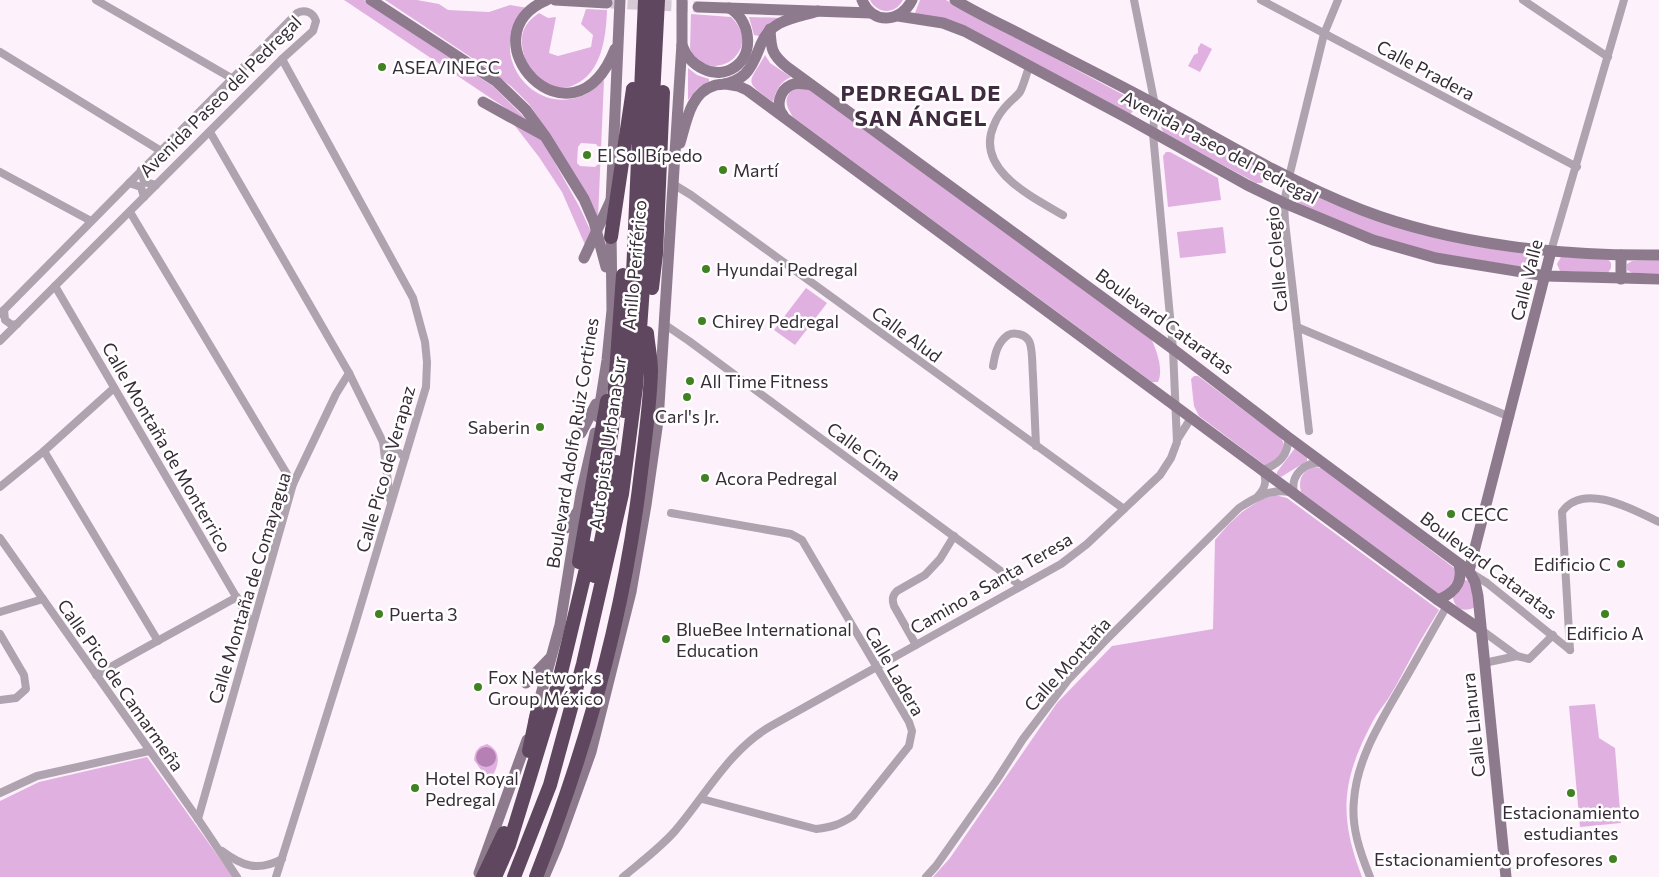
<svg xmlns="http://www.w3.org/2000/svg" width="1659" height="877" font-family="Commissioner,sans-serif">
	<rect width="100%" height="100%" fill="#fdf1fc"/>
	<!-- green -->
	<g fill="#e0b1e0" fill-rule="evenodd">
		<polygon points="344,0 364,0 494,87 534,127"/>
		<path d="M385,0H417L439,4L448,10L489,12L510,5L528,8C523,16 513,29 511,38C509,45 510,55 512,61C521,89 550,107 579,97C589,94 596,87 604,80L598,218L546,129L529,104L512,87L490,70ZM581,143L596,144L599,148L598,164L595,167L580,166L577,163L578,147Z"/>
		<path d="M870,0H903C895,15 877,14 870,0Z"/>
		<polygon points="920,0 946,0 1135,101 1136,109 1130,114 915,13"/>
		<path d="M586,9L607,10C606,37 602,73 574,85C568,88 558,89 551,86C543,83 535,76 528,71C522,46 514,30 539,13L548,18L556,17L549,53L558,56L591,47L593,35L581,24Z"/>
		<path d="M691,14L731,17C766,50 710,89 690,49Z"/>
		<polygon points="749,17 784,18 759,36 754,35"/>
		<polygon points="1201,43 1212,49 1200,72 1188,66 1194,55 1198,53 1198,48"/>
		<path d="M765,55L770,63L791,77C780,82 776,90 773,102C743,80 748,85 765,55Z"/>
		<polygon points="688,68 697,75 709,79 709,82 698,88 688,100"/>
		<path d="M799,86L809,88L1150,336C1156,349 1164,369 1158,382H1152L793,117C784,103 783,95 799,86Z"/>
		<path d="M1168,121L1263,169C1266,175 1267,179 1261,183H1256L1164,133L1161,128L1162,125Z"/>
		<polygon points="512,122 541,138 579,206 593,236 586,247 562,192 539,157"/>
		<polygon points="1166,152 1170,152 1218,178 1221,200 1168,207 1163,156"/>
		<polygon points="1301,192 1306,192 1360,215 1464,243 1535,255 1540,260 1539,264 1534,269 1436,253 1374,236 1298,203 1296,198"/>
		<polygon points="1223,227 1226,253 1180,258 1177,232"/>
		<polygon points="1561,257 1608,259 1611,263 1611,268 1608,273 1560,271 1557,264"/>
		<polygon points="1659,260 1659,273 1632,273 1627,270 1627,264 1632,261"/>
		<polygon points="806,288 827,303 795,345 774,330"/>
		<path d="M1194,376H1198L1281,438C1289,449 1276,462 1266,466L1199,416L1194,406L1191,379Z"/>
		<polygon points="1295,448 1307,457 1307,461 1281,477 1277,475 1277,472"/>
		<path d="M1313,467L1323,468L1458,571L1457,576L1442,596L1301,492C1298,480 1302,471 1313,467Z"/>
		<path d="M1275,495L1287,498L1439,610C1430,625 1420,640 1412,656C1404,670 1397,685 1388,699C1383,706 1377,713 1373,721C1342,779 1338,815 1362,877H933L950,858L1057,703L1112,646L1213,629L1215,540L1228,525L1242,512L1260,500Z"/>
		<path d="M1464,580L1470,581L1475,607C1465,613 1454,609 1453,597Z"/>
		<polygon points="1595,704 1599,738 1615,748 1621,823 1580,827 1569,706"/>
		<path d="M487,744C504,752 498,769 489,781L474,760C475,750 478,747 487,744Z"/>
		<polygon points="147,757 233,877 0,877 0,801 39,782"/>
	</g>
	<!-- water -->
	<circle fill="#b581b5" cx="486" cy="757" r="10"/>
	<g fill="none" stroke-linecap="round" stroke-linejoin="round">
		<!-- secondary-tunnel -->
		<polyline stroke="#d5cad5" stroke-width="11" stroke-dasharray="11 5.5" stroke-linecap="butt" points="611,3 698,7"/>
		<!-- street -->
		<g stroke="#afa3af" stroke-width="8">
			<polyline points="96,0 233,79"/>
			<polyline points="1261,0 1577,167"/>
			<polyline points="1523,0 1608,57"/>
			<polyline points="0,52 161,151"/>
			<path d="M1029,67C1026,75 1024,84 1020,92C1017,96 1013,99 1009,103C1003,109 997,117 994,125C974,169 1032,197 1063,215"/>
			<polyline points="210,132 349,373 383,442 390,499"/>
			<polyline points="141,170 144,182 156,185"/>
			<polyline points="0,172 91,221"/>
			<polyline points="129,183 141,187 144,197"/>
			<polyline points="673,184 691,195 1124,509"/>
			<polyline points="130,212 293,484"/>
			<polyline points="1551,251 1624,0"/>
			<polyline points="55,286 252,624"/>
			<polyline points="4,310 5,320 12,325 17,324"/>
			<path d="M0,314L297,13C305,9 313,12 316,21L313,31L282,59L0,341"/>
			<polyline points="664,324 689,341 1021,586"/>
			<polyline points="1297,327 1510,417"/>
			<path d="M993,366C995,354 997,343 1008,335C1014,332 1025,334 1029,341C1033,348 1032,367 1033,376C1034,399 1035,423 1036,446"/>
			<polyline points="1309,431 1285,222 1284,203 1289,177 1324,34 1338,0"/>
			<polyline points="1177,440 1191,418"/>
			<polyline points="383,442 405,457"/>
			<polyline points="44,451 158,641"/>
			<polyline points="0,487 44,451 114,388"/>
			<path d="M1258,496C1266,488 1267,480 1263,470C1279,464 1289,455 1288,437"/>
			<path d="M671,513L791,534L802,540L909,722L912,731L909,746L853,816C839,825 832,827 816,829L702,799"/>
			<polyline points="0,538 198,819 237,877"/>
			<polyline points="1471,573 1487,583 1570,650"/>
			<polyline points="0,612 43,599"/>
			<polyline points="1480,629 1517,656"/>
			<polyline points="0,634 24,675 26,689 16,698 0,700"/>
			<path d="M916,645L894,606C892,600 892,596 897,591L925,575L940,559L954,536"/>
			<path d="M1570,650L1562,512C1583,481 1634,510 1659,522"/>
			<polyline points="1484,663 1517,656 1529,659 1553,635"/>
			<polyline points="96,675 237,597"/>
			<polyline points="0,793 37,776 149,751"/>
			<polyline points="198,819 293,484 336,394 349,373"/>
			<path d="M222,851C242,866 258,872 282,859"/>
			<polyline points="276,877 353,631 405,457 426,387 427,362 425,342 413,298 282,59"/>
			<path d="M623,877C641,862 660,848 675,831C706,795 729,750 771,726L1061,564L1087,544L1160,475L1171,458L1177,442L1173,349L1153,134L1155,105L1134,0"/>
			<path d="M926,877L936,866L996,781L1023,739L1068,680L1104,642L1239,508C1256,497 1273,487 1294,493C1290,475 1305,461 1323,463"/>
			<path d="M1370,877C1360,852 1351,827 1354,800C1357,759 1380,723 1400,688C1416,661 1431,633 1447,606"/>
		</g>
		<!-- secondary -->
		<g stroke="#8d7b8d" stroke-width="11">
			<polyline points="371,0 497,82 526,110 545,136 584,199 594,222 606,267"/>
			<path d="M547,0C462,36 572,158 615,49"/>
			<polyline points="555,0 607,3"/>
			<path d="M862,0C872,25 901,23 912,0"/>
			<path d="M955,0C975,12 996,22 1016,32C1062,56 1109,79 1155,104C1223,142 1290,182 1362,210C1453,245 1562,256 1659,255"/>
			<polyline points="698,7 871,13"/>
			<polyline points="898,16 943,23 964,31 1127,118 1247,185 1284,203 1373,240 1436,258 1546,276 1659,279"/>
			<path d="M770,29C771,48 771,54 787,67L1173,349L1288,437L1469,571L1475,582L1478,596L1506,877"/>
			<path d="M682,45C689,66 715,81 735,67C755,53 750,19 729,8"/>
			<polyline points="726,84 738,86 747,90 1438,600 1480,629"/>
			<polyline points="483,102 543,135"/>
			<path d="M783,115C775,106 780,90 791,85C797,82 804,84 811,85"/>
			<path d="M680,143C686,124 690,93 713,86C717,84 721,85 724,84C731,83 740,79 745,74C753,66 757,54 761,44C771,19 796,18 818,11"/>
			<polyline points="611,203 620,0"/>
			<polyline points="584,258 611,200"/>
			<polyline points="1621,279 1621,255"/>
			<polyline points="598,417 607,360 612,310 611,229"/>
			<polyline points="581,433 596,404"/>
			<polyline points="566,528 578,511"/>
			<polyline points="1469,571 1551,251"/>
			<path d="M1438,600C1454,593 1464,583 1459,564"/>
			<polyline points="526,683 550,658"/>
			<polyline points="534,720 560,625 581,494 595,433"/>
			<polyline points="479,873 527,740"/>
			<polyline points="544,877 558,844 591,752 631,592 646,505 658,421 682,43 682,0"/>
		</g>
		<!-- highway -->
		<g stroke="#5f485f" stroke-width="14">
			<polyline points="611,237 633,89"/>
			<polyline points="652,288 656,254 663,92"/>
			<polyline points="624,411 630,343 645,0"/>
			<polyline points="598,515 612,429 623,275"/>
			<polyline points="579,562 607,401"/>
			<polyline points="594,576 617,462"/>
			<polyline points="529,751 537,713"/>
			<polyline points="483,877 504,833"/>
			<polyline points="495,877 509,845 558,685 591,548"/>
			<polyline points="514,877 550,785 583,664 622,494 636,387 644,272 658,0"/>
			<path d="M536,877C587,747 625,611 641,472C645,439 650,405 651,371C651,358 648,345 647,333"/>
		</g>
	</g>
	<!-- markers -->
	<g fill="#408122" stroke="#fff" stroke-width="2">
		<circle cx="382" cy="67" r="5"/>
		<circle cx="587" cy="155" r="5"/>
		<circle cx="723" cy="170" r="5"/>
		<circle cx="706" cy="269" r="5"/>
		<circle cx="702" cy="321" r="5"/>
		<circle cx="690" cy="381" r="5"/>
		<circle cx="687" cy="397" r="5"/>
		<circle cx="540" cy="427" r="5"/>
		<circle cx="705" cy="478" r="5"/>
		<circle cx="1451" cy="514" r="5"/>
		<circle cx="1621" cy="564" r="5"/>
		<circle cx="379" cy="614" r="5"/>
		<circle cx="1605" cy="614" r="5"/>
		<circle cx="666" cy="639" r="5"/>
		<circle cx="478" cy="687" r="5"/>
		<circle cx="415" cy="788" r="5"/>
		<circle cx="1571" cy="793" r="5"/>
		<circle cx="1613" cy="859" r="5"/>
	</g>
	<g text-anchor="middle" dominant-baseline="central" stroke-width="5" stroke-linejoin="round" paint-order="stroke">
		<!-- poi labels -->
		<g font-size="18" fill="#372c37" stroke="#fff" text-anchor="start">
			<text x="392" y="67">ASEA/INECC</text>
			<text x="597" y="155">El Sol Bípedo</text>
			<text x="733" y="170">Martí</text>
			<text x="716" y="269">Hyundai Pedregal</text>
			<text x="712" y="321">Chirey Pedregal</text>
			<text x="700" y="381">All Time Fitness</text>
			<text x="687" y="416" text-anchor="middle">Carl's Jr.</text>
			<text x="530" y="427" text-anchor="end">Saberin</text>
			<text x="715" y="478">Acora Pedregal</text>
			<text x="1461" y="514">CECC</text>
			<text x="1611" y="564" text-anchor="end">Edificio C</text>
			<text x="389" y="614">Puerta 3</text>
			<text x="676" y="629">BlueBee International<tspan x="676" dy="21">Education</tspan></text>
			<text x="1605" y="633" text-anchor="middle">Edificio A</text>
			<text x="488" y="677">Fox Networks<tspan x="488" dy="21">Group México</tspan></text>
			<text x="425" y="778">Hotel Royal<tspan x="425" dy="21">Pedregal</tspan></text>
			<text x="1571" y="812" text-anchor="middle">Estacionamiento<tspan x="1571" dy="21">estudiantes</tspan></text>
			<text x="1603" y="859" text-anchor="end">Estacionamiento profesores</text>
		</g>
		<!-- street labels -->
		<g font-size="18" fill="#372c37" stroke="#fff">
			<text transform="translate(1426 70) rotate(28)">Calle Pradera</text>
			<text transform="translate(220 96) rotate(-45)">Avenida Paseo del Pedregal</text>
			<text transform="translate(1220 147) rotate(28)">Avenida Paseo del Pedregal</text>
			<text transform="translate(1276 259) rotate(-95)">Calle Colegio</text>
			<text transform="translate(634 265) rotate(-85)">Anillo Periférico</text>
			<text transform="translate(1526 280) rotate(-76)">Calle Valle</text>
			<text transform="translate(1165 321) rotate(36)">Boulevard Cataratas</text>
			<text transform="translate(907 334) rotate(36)">Calle Alud</text>
			<text transform="translate(572 443) rotate(-81)">Boulevard Adolfo Ruiz Cortines</text>
			<text transform="translate(607 443) rotate(-82)">Autopista Urbana Sur</text>
			<text transform="translate(167 447) rotate(60)">Calle Montaña de Monterrico</text>
			<text transform="translate(864 451) rotate(36)">Calle Cima</text>
			<text transform="translate(385 469) rotate(-74)">Calle Pico de Verapaz</text>
			<text transform="translate(1489 565) rotate(37)">Boulevard Cataratas</text>
			<text transform="translate(991 583) rotate(-30)">Camino a Santa Teresa</text>
			<text transform="translate(249 588) rotate(-73)">Calle Montaña de Comayagua</text>
			<text transform="translate(1067 664) rotate(-48)">Calle Montaña</text>
			<text transform="translate(895 671) rotate(60)">Calle Ladera</text>
			<text transform="translate(121 685) rotate(55)">Calle Pico de Camarmeña</text>
			<text transform="translate(1473 725) rotate(-96)">Calle Llanura</text>
		</g>
		<!-- district labels -->
		<g font-size="22" font-weight="bold" letter-spacing="1" fill="#412b41" stroke="#fff">
			<text x="921" y="92">PEDREGAL DE<tspan x="921" dy="25">SAN ÁNGEL</tspan></text>
		</g>
	</g>
</svg>
